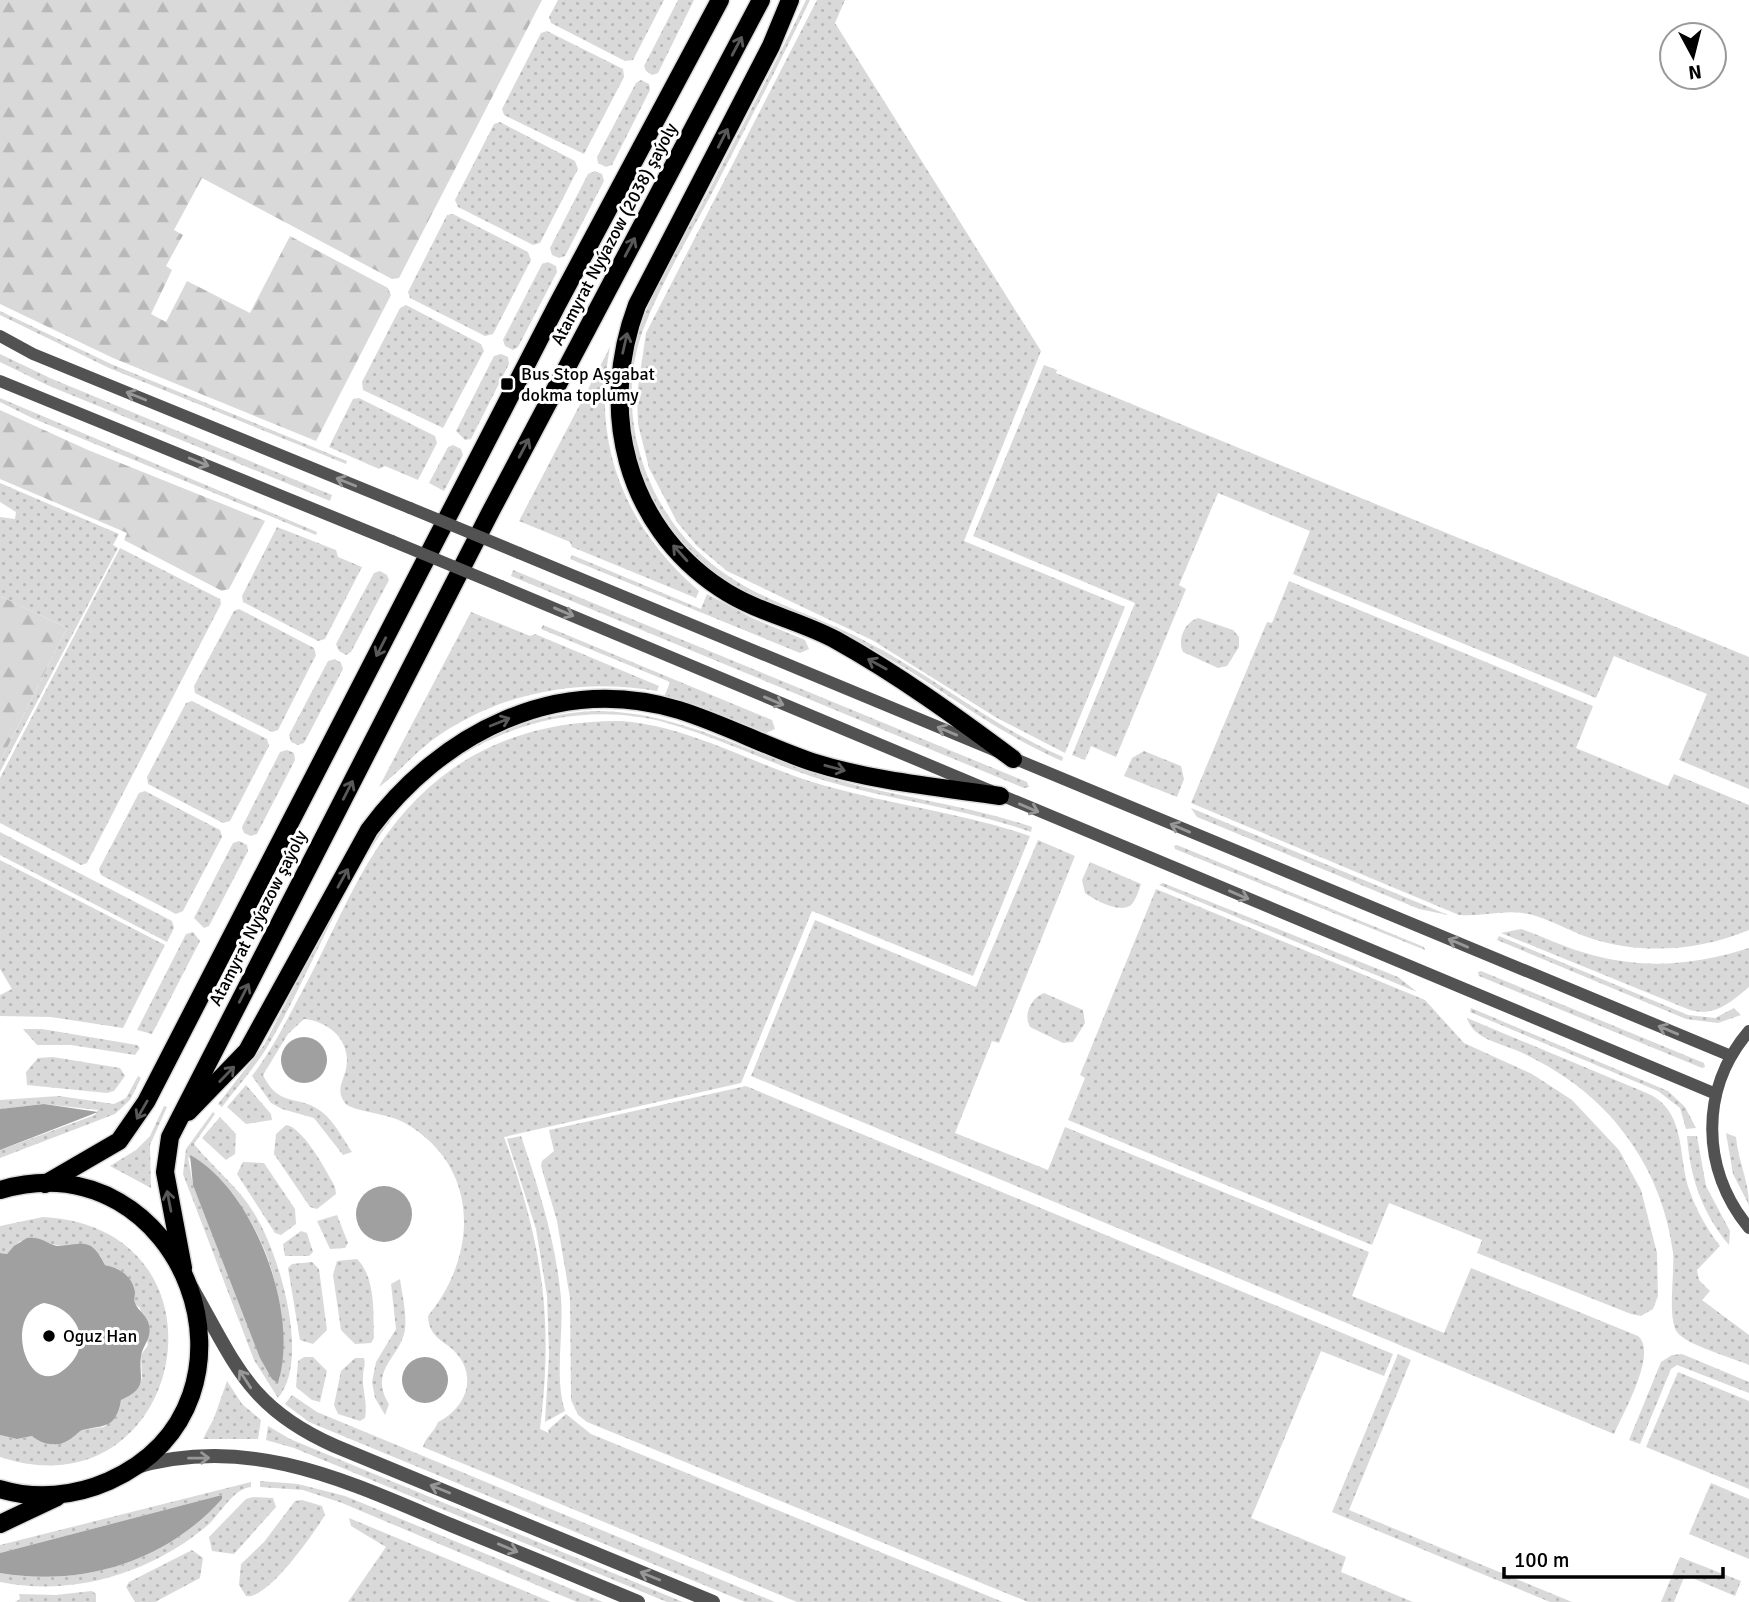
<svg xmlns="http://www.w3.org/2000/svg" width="1749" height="1602" font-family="Signika,sans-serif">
	<defs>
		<pattern id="grass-dots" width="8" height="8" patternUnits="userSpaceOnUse" patternTransform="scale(1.75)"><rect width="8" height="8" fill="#d9d9d9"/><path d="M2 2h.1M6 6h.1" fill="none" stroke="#b8b8b8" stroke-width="1.8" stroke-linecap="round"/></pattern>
		<pattern id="forest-firs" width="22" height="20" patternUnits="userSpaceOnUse" patternTransform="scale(1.75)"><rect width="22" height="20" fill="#d9d9d9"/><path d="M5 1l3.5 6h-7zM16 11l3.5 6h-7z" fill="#b8b8b8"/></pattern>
	</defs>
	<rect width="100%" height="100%" fill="#fff"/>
	<!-- grass -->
	<g fill="url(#grass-dots)" fill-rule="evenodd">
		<polygon points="558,0 664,0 633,60 625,61 551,23 549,17"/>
		<polygon points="678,0 694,0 658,73 652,75 646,71 644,66"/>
		<path d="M806,0H810C779,65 745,129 712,193C688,238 661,283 643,330C613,411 645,511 712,564C757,601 817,615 867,642C935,677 993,727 1063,757L1062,761C992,731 933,681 866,646C814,618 751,604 706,565C641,510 609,412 639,330C655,284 682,241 705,198C739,132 774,67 806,0Z"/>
		<polygon points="817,0 845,0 835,23 1041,351 964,541 1125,607 1065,753 997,718 872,640 727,571 697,546 677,522 649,468 638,424 637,394 646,333"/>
		<polygon points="547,31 623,69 624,77 584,154 504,115 502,109 541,33"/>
		<polygon points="641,80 649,84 650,90 612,165 606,167 598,163 597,157 636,83"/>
		<polygon points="500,122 575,161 578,169 540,243 533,245 458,207 455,200 494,124"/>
		<polygon points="595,171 602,174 604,181 565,256 559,258 552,255 550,248 588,174"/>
		<polygon points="453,214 528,252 531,260 493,334 485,336 410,298 408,292 447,215"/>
		<polygon points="548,262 556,266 557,272 518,347 513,350 505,346 503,340 542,264"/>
		<polygon points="406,305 481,344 484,351 443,428 363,390 362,382 400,308"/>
		<polygon points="0,311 111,364 347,461 346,464 109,368 0,315"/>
		<path d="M610,347C591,445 625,527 699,591L696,598L572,547L570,542L519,521Z"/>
		<polygon points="0,354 50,378 332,495 330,501 47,385 0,362"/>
		<polygon points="501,354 508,357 509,364 471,439 465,440 456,431 494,356"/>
		<polygon points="1044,365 1057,370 1056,373 1749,657 1749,789 1679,760 1707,694 1614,656 1596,698 1293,574 1310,531 1218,493 1179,585 1186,589 1116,757 1091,746 1085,760 1072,755 1135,603 973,536"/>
		<polygon points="0,398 317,532 316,535 32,418 0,402"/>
		<polygon points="359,398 435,436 437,443 418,480 385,466 379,469 329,447 353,399"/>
		<polygon points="453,445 461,449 463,455 444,491 429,483 448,447"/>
		<polygon points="0,483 119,534 113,545 118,548 0,772 0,762 67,628 0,596 0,517 15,519 16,512 0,502"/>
		<polygon points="277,527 336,550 338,557 362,567 325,639 318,641 243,602 242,596"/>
		<polygon points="120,548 220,599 221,604 87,863 81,865 0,823 0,778"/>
		<polygon points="572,555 701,609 707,594 752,618 805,640 809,649 800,653 570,559"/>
		<polygon points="513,570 1027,782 1029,787 1024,788 511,576"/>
		<polygon points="380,571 387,575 389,580 351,652 346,655 339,651 336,644 374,573"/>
		<path d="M1289,581L1593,706L1576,748L1668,786L1674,774L1749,805V930C1699,951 1641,955 1590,938C1569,931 1550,919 1529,914C1505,909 1483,917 1459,915L1191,803L1267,622L1272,623Z"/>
		<polygon points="239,609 314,648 316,655 278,730 272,732 195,693 194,686 234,611"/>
		<path d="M471,612L530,636L535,634L659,686L657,691C578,677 497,693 431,741C413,755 397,774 379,787Z"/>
		<path d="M1198,618L1233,630L1239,637V647L1227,666L1218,668L1183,652C1177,639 1185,622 1198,618Z"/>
		<polygon points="543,625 772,720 775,729 766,733 697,705 664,697 670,682 541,629"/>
		<polygon points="335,659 341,663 343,669 304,743 298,745 291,742 289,735 328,661"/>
		<polygon points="192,701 267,739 269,746 230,821 223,823 148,784 147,777 186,703"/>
		<path d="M592,711C677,710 747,753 826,777C894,797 965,804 1032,827L1031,832C963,808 894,801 826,781C772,765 721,738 667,723C566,695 452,737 390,821C340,888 312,971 269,1044C256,1066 238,1086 222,1107L218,1104L264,1045L367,847C420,768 495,717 592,711Z"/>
		<path d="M622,721C694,727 757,767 826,786C894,805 963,813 1030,836L973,976L812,911L741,1083L504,1137C542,1243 554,1317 540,1429L549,1433L548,1430L566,1414L591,1434L1003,1602H797L423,1447C425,1437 434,1433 438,1422C462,1410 477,1383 460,1358C448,1340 429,1341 428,1316C478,1255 481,1167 405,1123C391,1114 352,1111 346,1104C335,1091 343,1082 346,1069C352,1041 329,1021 304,1019L288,1034L263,1075C279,1109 300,1094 322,1112C334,1121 343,1139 352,1152L343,1155L314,1118L282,1109L271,1103L252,1076C274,1047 289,1016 306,984C330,939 350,889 378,847C436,759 518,720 622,721Z"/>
		<polygon points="287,750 294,753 295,760 257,834 251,836 244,833 242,827 280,752"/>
		<polygon points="1144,751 1181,766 1184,779 1177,797 1124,776 1132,758"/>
		<polygon points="145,791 220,830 222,837 183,911 176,914 101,875 99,869 139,793"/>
		<polygon points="1191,808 1448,915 1419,909 1197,817"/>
		<polygon points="0,832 172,921 174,928 167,942 0,855"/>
		<path d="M1038,840L1075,856L999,1043L992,1041L955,1133L1048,1170L1065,1127L1369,1252L1352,1296L1444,1333L1471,1268L1638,1336C1658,1353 1623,1413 1614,1434L751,1076L815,920L976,987Z"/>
		<polygon points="239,841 247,845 248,851 209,926 204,928 194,918 233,843"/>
		<polygon points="1177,845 1424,947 1425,950 1175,849 1174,846"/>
		<polygon points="0,860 165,945 123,1028 51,1017 0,1016 0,995 12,989 0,969"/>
		<path d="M1090,862L1141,884C1139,890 1136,899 1132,904C1121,915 1095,900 1085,893L1082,880Z"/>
		<polygon points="1163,883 1398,977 1417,992 1159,885"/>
		<polygon points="1156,889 1425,1000 1464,1043 1532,1074 1572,1100 1619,1150 1641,1190 1657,1253 1658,1296 1653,1309 1641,1316 1631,1314 1477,1253 1482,1240 1389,1203 1372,1245 1068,1120 1085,1078 1080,1075"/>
		<path d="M1521,929C1542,936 1561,946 1582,952C1639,970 1693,966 1749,948V987C1731,1002 1715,1017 1690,1010L1501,933Z"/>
		<polygon points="193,932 200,941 152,1034 137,1030 186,934"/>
		<polygon points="1499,936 1688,1015 1715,1018 1734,1008 1741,1015 1718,1023 1686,1019 1497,940"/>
		<polygon points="1481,971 1704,1063 1705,1067 1702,1068 1479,976 1478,972"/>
		<path d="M1044,993L1083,1010L1085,1023L1073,1042L1063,1043L1030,1027C1023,1014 1031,998 1044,993Z"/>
		<polygon points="1471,1008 1668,1091 1685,1107 1696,1128 1686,1129 1680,1108 1658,1091 1470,1012"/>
		<path d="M1467,1018L1649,1094C1686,1112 1678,1155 1689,1189C1696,1210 1707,1229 1720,1246L1697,1270L1699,1280L1710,1291L1702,1300L1749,1335V1365C1733,1358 1686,1345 1677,1332C1667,1317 1675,1272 1673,1253C1668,1214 1654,1176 1632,1144C1604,1102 1564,1072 1518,1051C1500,1043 1473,1039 1467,1018Z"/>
		<polygon points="23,1029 42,1029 137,1045 140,1048 135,1055 71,1045 37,1045"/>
		<polygon points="53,1057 120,1068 125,1076 114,1091 107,1093 27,1085 26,1072 38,1058"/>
		<polygon points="138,1076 141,1078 130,1100 115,1114 0,1158 0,1150 95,1115 98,1110 44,1104 0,1109 0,1100 59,1096 114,1104 126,1098"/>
		<polygon points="246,1085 271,1114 272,1120 246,1124 227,1107"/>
		<polygon points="746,1086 1393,1354 1384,1376 1321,1351 1251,1518 1346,1557 1341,1572 1413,1602 1028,1602 587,1422 578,1415 571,1400 570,1298 557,1221 541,1166 542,1161 554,1151 549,1130"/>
		<polygon points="164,1106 167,1107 150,1145 151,1188 110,1166 136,1150 150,1136"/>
		<path d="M213,1112L215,1114L194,1144C213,1168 238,1186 254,1213C279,1252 311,1360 278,1398L254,1360L183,1174L186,1149ZM188,1157C200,1167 215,1176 226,1188C272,1238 290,1314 279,1381L193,1185Z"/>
		<polygon points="220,1117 236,1134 235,1154 226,1160 202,1138"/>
		<path d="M286,1125C303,1127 327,1172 335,1187L336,1194L317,1209L310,1207L274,1154L276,1134Z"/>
		<path d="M1726,1133L1736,1137C1738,1161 1749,1181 1749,1205L1733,1174Z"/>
		<path d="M521,1136C539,1189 556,1242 561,1298C564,1335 554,1376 565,1411L545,1422L549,1354L547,1296L536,1229L507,1139Z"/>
		<path d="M1687,1136H1697L1706,1186L1730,1231L1729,1245C1702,1213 1690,1177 1687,1136Z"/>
		<polygon points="243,1162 264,1163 295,1209 296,1224 281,1235 275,1233 237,1174"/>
		<polygon points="337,1215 348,1243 345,1248 330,1249 317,1221"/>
		<path d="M43,1217C243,1228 185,1518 0,1457V1435L17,1439L32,1436L53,1445L68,1441L80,1430L104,1427L116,1416L121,1400L139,1386L142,1378L141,1355L148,1345L140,1308L135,1304V1295L109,1266L105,1265L100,1255C72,1249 48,1241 20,1241L7,1254L0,1253V1226Z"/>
		<polygon points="301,1231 307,1233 313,1252 309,1256 285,1256 283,1244"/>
		<path d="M357,1259C376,1278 373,1313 374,1338L371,1343L355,1344L341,1330L333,1275L337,1261Z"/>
		<polygon points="312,1262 319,1269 327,1330 313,1344 300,1340 288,1268 292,1264"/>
		<path d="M400,1279C402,1295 407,1313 405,1329C401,1358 368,1369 389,1404L385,1415L375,1398L372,1382L376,1362L396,1329L391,1284Z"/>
		<polygon points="1398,1354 1411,1360 1349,1510 1572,1602 1550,1602 1332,1512"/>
		<polygon points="1682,1354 1749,1382 1749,1393 1677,1365 1671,1369 1640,1444 1629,1440 1661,1362 1672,1355"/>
		<polygon points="304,1357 313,1357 327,1371 320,1402 312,1400 296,1387 298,1361"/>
		<path d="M355,1358H364C366,1365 363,1369 363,1376C362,1391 368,1403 365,1418L360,1421L338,1414L334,1405L341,1371Z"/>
		<polygon points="1678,1372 1749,1401 1749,1489 1646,1447"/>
		<polygon points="227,1381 242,1404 261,1420 258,1439 203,1439 214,1418"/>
		<polygon points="292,1395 317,1412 775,1602 745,1602 309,1422 285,1404"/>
		<polygon points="268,1426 290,1439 683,1602 667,1602 294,1448 266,1440"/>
		<polygon points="260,1481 298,1484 345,1496 603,1602 577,1602 342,1503 303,1490 260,1487"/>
		<path d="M251,1482V1487C234,1488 220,1514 208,1525C151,1573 74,1597 0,1582V1573C81,1587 167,1562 222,1499L218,1496L0,1553V1545Z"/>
		<polygon points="1711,1483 1749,1499 1749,1559 1689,1534"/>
		<polygon points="253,1497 273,1498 276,1507 234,1554 212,1551 209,1537 246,1499"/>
		<path d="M302,1500L322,1506L325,1515C314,1533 267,1601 246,1596L239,1585L241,1564L264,1542L295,1501Z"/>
		<polygon points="349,1518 551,1602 348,1602 386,1547 351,1526"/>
		<polygon points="192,1550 203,1558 200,1578 155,1602 135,1602 126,1587 129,1582"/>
		<polygon points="1680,1557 1741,1581 1735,1596 1685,1575 1674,1602 1661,1602"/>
		<polygon points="92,1591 96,1594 96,1602 15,1602 20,1599 19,1594 56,1595"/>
	</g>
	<!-- forest -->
	<g fill="url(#forest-firs)">
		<polygon points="0,0 542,0 399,278 392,279 202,178 174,230 183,235 166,266 172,270 151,314 166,322 187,281 250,313 290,236 388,288 391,295 316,441 113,358 0,304"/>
		<polygon points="0,410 88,450 265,521 229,589 222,591 124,540 127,533 0,479"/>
		<polygon points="0,596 67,628 0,762"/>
	</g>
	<!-- water -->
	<g fill="#a0a0a0" fill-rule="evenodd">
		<circle cx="304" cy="1060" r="23"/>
		<polygon points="44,1104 98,1112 0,1150 0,1109"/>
		<path d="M190,1155C254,1190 300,1313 278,1383L272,1379L260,1358L193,1185Z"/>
		<circle cx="384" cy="1214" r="28"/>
		<path d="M27,1238C42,1236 50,1246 59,1246C84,1244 91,1237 105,1265C120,1268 132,1276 135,1292C135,1296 134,1300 135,1303C138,1311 147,1315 149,1325C152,1339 143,1344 141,1356C138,1378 150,1387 121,1400C116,1429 104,1425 82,1430C79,1431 76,1435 73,1437C61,1448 44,1446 32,1436L17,1439L0,1435V1253L7,1254L14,1246ZM44,1303C73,1307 93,1338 71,1363C29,1411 0,1314 44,1303Z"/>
		<circle cx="425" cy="1380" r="23"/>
		<path d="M218,1496H222V1499C166,1562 82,1587 0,1573V1553Z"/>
	</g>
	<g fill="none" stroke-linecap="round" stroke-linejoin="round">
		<defs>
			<g id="primary">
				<path d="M790,0L771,46L637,305C598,409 624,524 720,588C755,612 799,620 836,640C899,675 955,716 1013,759"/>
				<path d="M188,1112L247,1051L369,830C441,733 557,673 679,710C724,724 767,747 812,762C872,781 937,787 1000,796"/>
				<polyline points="45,1184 119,1141 146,1102 557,305 720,0"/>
				<path d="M0,1190C183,1136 283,1403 109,1481C75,1496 36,1500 0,1489"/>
				<polyline points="183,1268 165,1172 170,1137 492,509 761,0"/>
				<polyline points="0,1524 57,1497"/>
			</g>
		</defs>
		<!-- primary casing -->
		<use href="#primary" stroke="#dbdbdb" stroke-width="21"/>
		<!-- minor -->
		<g stroke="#525252" stroke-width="12">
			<polyline points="0,336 33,354 410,508"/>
			<polyline points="0,381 392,541"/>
			<polyline points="519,553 1731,1056"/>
			<polyline points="501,586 1716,1094"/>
			<path d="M1749,1031C1699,1089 1701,1170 1749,1228"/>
		</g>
		<!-- tertiary -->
		<g stroke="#525252" stroke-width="14">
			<path d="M192,1288C236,1365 249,1408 335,1446L713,1602"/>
			<path d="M133,1468C249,1433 347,1481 451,1525C513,1550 576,1576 638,1602"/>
		</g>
		<!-- primary -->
		<use href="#primary" stroke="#000" stroke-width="18"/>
		<!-- minor-bridge -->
		<g stroke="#525252" stroke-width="12">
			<polyline points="410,508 519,553"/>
			<polyline points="392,541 501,586"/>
		</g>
	</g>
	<!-- one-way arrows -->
	<defs><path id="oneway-shaft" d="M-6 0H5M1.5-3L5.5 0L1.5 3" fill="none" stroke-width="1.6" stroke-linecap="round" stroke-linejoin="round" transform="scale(1.75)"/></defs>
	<g stroke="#595959">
		<use href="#oneway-shaft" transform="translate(737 46) rotate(-62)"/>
		<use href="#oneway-shaft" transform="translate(723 138) rotate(-63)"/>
		<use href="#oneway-shaft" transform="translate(630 247) rotate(-62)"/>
		<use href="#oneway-shaft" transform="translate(625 343) rotate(-77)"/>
		<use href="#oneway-shaft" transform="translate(524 448) rotate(-62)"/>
		<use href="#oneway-shaft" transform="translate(680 553) rotate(-132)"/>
		<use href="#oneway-shaft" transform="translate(381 647) rotate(117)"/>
		<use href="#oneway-shaft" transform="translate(877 664) rotate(-151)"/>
		<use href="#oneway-shaft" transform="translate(500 722) rotate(-22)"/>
		<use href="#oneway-shaft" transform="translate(835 768) rotate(15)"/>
		<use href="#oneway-shaft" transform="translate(348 790) rotate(-63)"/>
		<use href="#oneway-shaft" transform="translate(343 878) rotate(-61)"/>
		<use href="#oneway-shaft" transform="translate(244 993) rotate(-63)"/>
		<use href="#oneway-shaft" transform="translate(227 1074) rotate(-46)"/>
		<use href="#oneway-shaft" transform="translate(142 1110) rotate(120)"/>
		<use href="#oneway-shaft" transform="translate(169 1201) rotate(-101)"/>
	</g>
	<g stroke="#979797">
		<use href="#oneway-shaft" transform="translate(136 396) rotate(-158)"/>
		<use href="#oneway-shaft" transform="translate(199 462) rotate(22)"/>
		<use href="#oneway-shaft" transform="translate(346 482) rotate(-158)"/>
		<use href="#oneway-shaft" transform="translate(564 612) rotate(23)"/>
		<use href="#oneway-shaft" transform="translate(774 701) rotate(23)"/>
		<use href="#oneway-shaft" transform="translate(947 731) rotate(-157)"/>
		<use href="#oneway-shaft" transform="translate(1029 808) rotate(23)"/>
		<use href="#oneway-shaft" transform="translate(1180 828) rotate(-157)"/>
		<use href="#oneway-shaft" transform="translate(1239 895) rotate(23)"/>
		<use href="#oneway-shaft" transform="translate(1458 943) rotate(-157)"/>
		<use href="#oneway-shaft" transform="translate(1668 1030) rotate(-157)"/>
		<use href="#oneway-shaft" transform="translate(245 1379) rotate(-123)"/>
		<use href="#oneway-shaft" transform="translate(199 1458) rotate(-1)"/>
		<use href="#oneway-shaft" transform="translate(440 1489) rotate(-158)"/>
		<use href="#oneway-shaft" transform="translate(508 1548) rotate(23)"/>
		<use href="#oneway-shaft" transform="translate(650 1576) rotate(-158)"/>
	</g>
	<!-- markers -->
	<g fill="#000" stroke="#fff" stroke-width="2.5">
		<rect x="500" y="377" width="14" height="14" rx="3.5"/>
		<circle cx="49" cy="1336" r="7"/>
	</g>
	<g text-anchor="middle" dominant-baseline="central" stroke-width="6" stroke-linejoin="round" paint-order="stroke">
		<!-- street labels -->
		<g font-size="18" fill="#000" stroke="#fff">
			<text transform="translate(614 234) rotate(-62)">Atamyrat Nyýazow (2038) şaýoly</text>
			<text transform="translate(258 918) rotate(-63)">Atamyrat Nyýazow şaýoly</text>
		</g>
		<!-- poi labels -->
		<g font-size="18" fill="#000" stroke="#fff" text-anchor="start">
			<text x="521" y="374">Bus Stop Aşgabat<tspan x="521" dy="21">dokma toplumy</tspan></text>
			<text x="63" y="1336">Oguz Han</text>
		</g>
	</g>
	<!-- north arrow -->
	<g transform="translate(1693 56) rotate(173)"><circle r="33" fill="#ffffff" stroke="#999999" stroke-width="2"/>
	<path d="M0-5L12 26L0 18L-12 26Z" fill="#000000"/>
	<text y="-10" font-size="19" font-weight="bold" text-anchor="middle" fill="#000000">N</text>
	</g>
	<!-- scale -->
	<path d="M1504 1567v10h219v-10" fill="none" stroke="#000000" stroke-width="3.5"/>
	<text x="1514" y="1567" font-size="21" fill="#000000" stroke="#ffffff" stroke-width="5" paint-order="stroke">100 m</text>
</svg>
